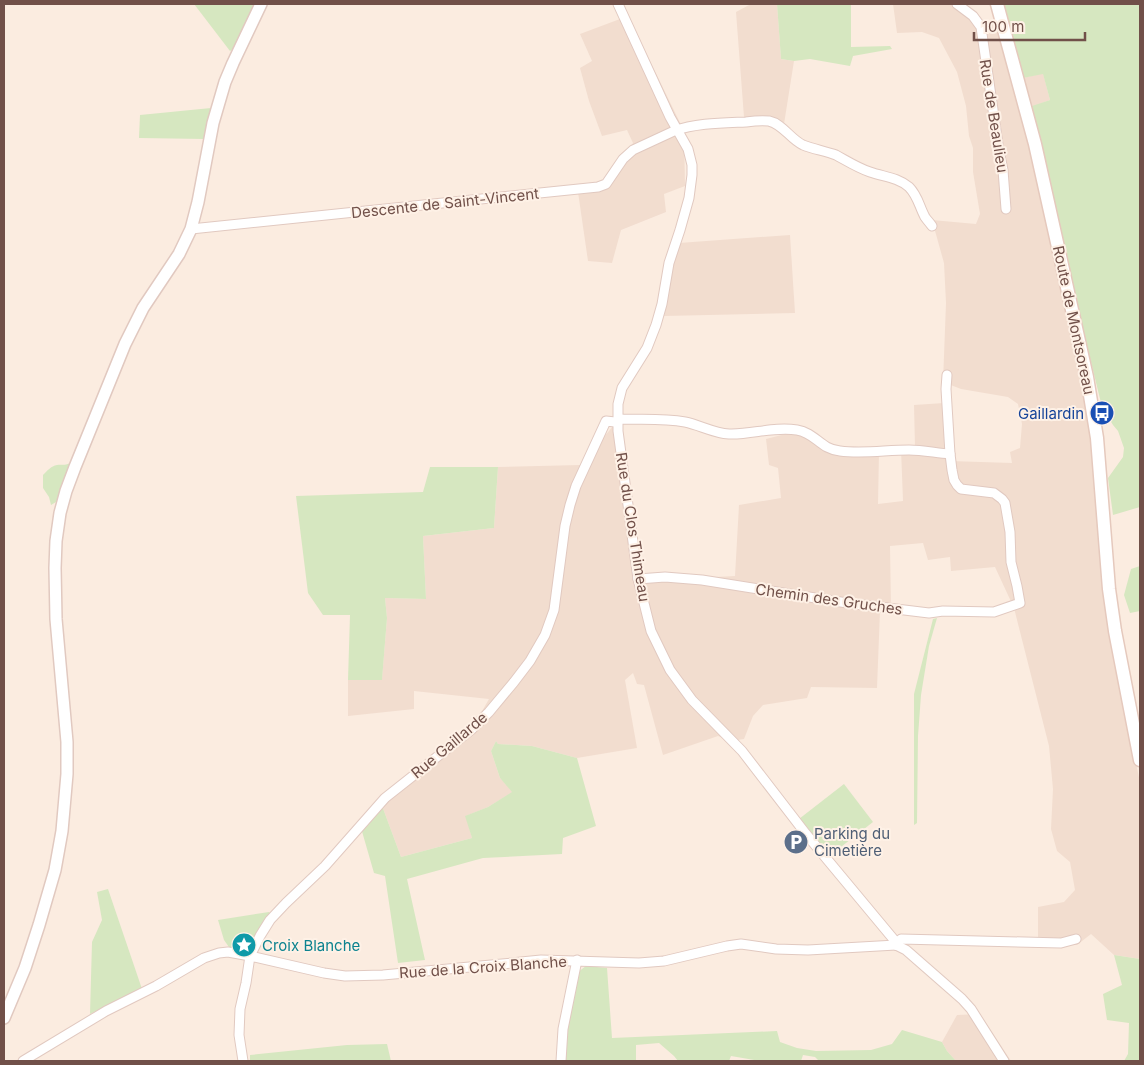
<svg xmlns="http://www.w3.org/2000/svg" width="1144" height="1065" font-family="Inter,sans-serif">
	<rect width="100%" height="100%" fill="#fbece0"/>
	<!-- residential -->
	<g fill="#f2ddcf">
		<polygon points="751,4 777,4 781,59 794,61 784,124 766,119 744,117 736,12"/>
		<polygon points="893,4 964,4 981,23 997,23 1023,78 1043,73 1050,100 1021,111 1075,343 1084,385 1119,683 1140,782 1140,959 1114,955 1091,934 1077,945 1038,945 1038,907 1064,902 1075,890 1070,862 1057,851 1051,829 1053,789 1049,746 1014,608 995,567 951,571 950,557 928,560 923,543 890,546 891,609 880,611 877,688 811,687 807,698 763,705 753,716 744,739 730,741 718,736 663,755 644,685 637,684 633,673 625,680 637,748 577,758 532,746 498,744 496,741 491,751 500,778 513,792 488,807 466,816 472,838 401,857 381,803 436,757 481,713 489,699 414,691 414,709 348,716 348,680 382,679 387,618 385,598 426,599 423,536 494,528 498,467 580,465 614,425 640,581 735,576 739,505 781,498 778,468 769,465 766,439 805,429 824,449 879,452 878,504 903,501 901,449 915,447 914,405 944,403 950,461 1012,463 1010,452 1020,448 1022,424 1018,404 1008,397 961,389 943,382 946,303 944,263 932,220 976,224 980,214 973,172 973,148 969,136 966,106 957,72 939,38 922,32 897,33"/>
		<polygon points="628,16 684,131 685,186 664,194 666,212 621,230 612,263 588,261 578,192 607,187 633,143 627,130 602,136 589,101 580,68 592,61 580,34"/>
		<polygon points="790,235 795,313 664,316 671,272 679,243"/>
		<polygon points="980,1014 1011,1061 956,1061 947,1051 942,1042 957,1015"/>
	</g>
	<!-- green -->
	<g fill="#d6e7c0">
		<polygon points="194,4 257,4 236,47 230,51"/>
		<polygon points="777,4 851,4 851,47 890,46 892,49 853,56 850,66 810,59 794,61 781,59"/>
		<polygon points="1003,4 1140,4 1140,507 1113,515 1108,478 1123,457 1124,448 1118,431 1113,425 1102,407 1061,239 1032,106 1050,100 1043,74 1023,78"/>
		<polygon points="211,108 204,139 139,138 140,115"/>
		<path d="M70,463L71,465L56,502L51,505L49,497L43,488V475C47,471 51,466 57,465C62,464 64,466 70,463Z"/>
		<polygon points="430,467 498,467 494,528 423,536 426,599 385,598 387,618 382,680 348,680 350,615 323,615 308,593 296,496 423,492"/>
		<polygon points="1140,566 1140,611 1130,613 1124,595 1131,569"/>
		<polygon points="937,618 929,646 921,695 918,736 917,823 914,825 914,694 933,619"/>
		<polygon points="496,741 498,744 532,746 577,758 596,826 563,838 562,854 483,858 407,879 425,960 398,963 385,876 374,873 361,828 381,803 401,857 472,838 465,816 488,807 512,792 500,778 491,751"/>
		<polygon points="844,784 873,822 828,857 799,819"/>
		<polygon points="108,889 142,989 90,1014 92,942 102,920 97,892"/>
		<polygon points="269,912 271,914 251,948 246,951 231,950 224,940 218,920"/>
		<polygon points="1114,955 1140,959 1140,1061 1124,1061 1128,1054 1129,1023 1107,1020 1103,994 1122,985"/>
		<polygon points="586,966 607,968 612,1038 777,1031 780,1042 797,1048 816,1051 871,1050 892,1044 902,1030 942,1042 947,1051 956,1061 819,1061 815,1057 803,1055 801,1061 760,1061 731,1056 729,1061 678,1061 674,1056 659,1043 636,1045 636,1061 564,1061 565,1032 578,972"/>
		<polygon points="387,1044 391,1061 250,1061 250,1055 347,1045"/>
	</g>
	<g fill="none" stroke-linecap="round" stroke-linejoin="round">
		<defs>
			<g id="minor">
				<polyline points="618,4 670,117 688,149 692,165 692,175 689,198 680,230 669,263 662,304 656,325 647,348 622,388 618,404 618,431 638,579 651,631 670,670 692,700 742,751 806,834 895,941 896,945"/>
				<polyline points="957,4 973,16 981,27 999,151 1003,170 1006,209"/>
				<path d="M191,229L598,187L606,184L623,159L633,150L674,131C696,123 722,123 746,122C753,121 761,120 769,121C783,124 790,139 803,145C813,149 825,151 836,155C847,161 858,168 870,172C884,177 897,177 909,187C918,196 919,206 925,217C927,220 930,223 932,226"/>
				<polyline points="638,579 665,577 702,580 847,603 929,613 943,611 994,612 1020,603 1017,586 1011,562 1010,532 1005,503 1002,499 994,493 961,489 957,485 954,480 952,470 950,454 946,389 947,375"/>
				<polyline points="896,945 901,939 1061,943 1076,939"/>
				<polyline points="896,945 906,950 962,999 971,1009 1004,1061"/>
				<polyline points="23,1061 106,1011 156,986 204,958 219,953 228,952 250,956 324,973 345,976 383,975 502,964 541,960 639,963 664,961 727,946 741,944 776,949 808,950 896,945"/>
				<path d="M243,1061L239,1035L240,1009L246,983L250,956L260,936L270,920L286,903L325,866L385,798L471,730L489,712L514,682L530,661L545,635L554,610L565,526L570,505L576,486L606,421L615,422L620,419C642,420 663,418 685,422C700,425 713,433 729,434C751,435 774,426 797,430C816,433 820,449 840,451C863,454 886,450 909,450C923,450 936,453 950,454"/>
				<polyline points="561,1061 563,1029 577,960"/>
			</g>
			<polyline id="tertiary" points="4,1018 25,968 39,925 55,870 62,831 67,774 67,742 56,619 55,568 56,541 60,513 66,491 75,467 125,344 143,308 179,254 191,229 198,202 213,123 225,82 233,63 261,4"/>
			<polyline id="secondary" points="997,4 1035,144 1087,377 1097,438 1109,589 1115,631 1140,760"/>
		</defs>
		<!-- minor casing -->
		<use href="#minor" stroke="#e1c9c0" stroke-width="11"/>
		<!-- tertiary casing -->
		<use href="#tertiary" stroke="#e1c9c0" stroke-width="14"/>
		<!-- secondary casing -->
		<use href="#secondary" stroke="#e5c9bd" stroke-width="15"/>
		<!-- minor -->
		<use href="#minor" stroke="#fff" stroke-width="9"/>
		<!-- tertiary -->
		<use href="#tertiary" stroke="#fff" stroke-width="11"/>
		<!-- secondary -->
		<use href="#secondary" stroke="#fff" stroke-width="12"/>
	</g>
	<!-- icons -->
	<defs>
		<symbol id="bus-disc" viewBox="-11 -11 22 22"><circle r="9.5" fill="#1a4fb4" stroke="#fef1e6"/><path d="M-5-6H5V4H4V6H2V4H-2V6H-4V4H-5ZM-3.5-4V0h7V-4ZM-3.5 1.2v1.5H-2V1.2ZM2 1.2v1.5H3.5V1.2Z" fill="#fff"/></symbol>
		<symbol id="parking-disc" viewBox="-11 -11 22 22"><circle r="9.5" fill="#5c6f8a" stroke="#fef1e6"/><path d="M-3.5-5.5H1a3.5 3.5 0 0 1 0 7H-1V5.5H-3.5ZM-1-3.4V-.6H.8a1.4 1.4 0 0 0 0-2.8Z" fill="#fff"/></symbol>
		<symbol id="sight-disc" viewBox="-11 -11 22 22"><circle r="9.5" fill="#0f9aa8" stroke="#fef1e6"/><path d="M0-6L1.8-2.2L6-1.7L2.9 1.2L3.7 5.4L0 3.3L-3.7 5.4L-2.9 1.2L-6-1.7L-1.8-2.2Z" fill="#fff"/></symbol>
	</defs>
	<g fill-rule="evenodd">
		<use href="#bus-disc" x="1088" y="399" width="28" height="28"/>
		<use href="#parking-disc" x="782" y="828" width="28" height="28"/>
		<use href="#sight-disc" x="230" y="931" width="28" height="28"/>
	</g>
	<g text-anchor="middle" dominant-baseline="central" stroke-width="4" stroke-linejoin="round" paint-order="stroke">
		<!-- street labels -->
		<g font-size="15" fill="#715049" stroke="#fef1e6">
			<text transform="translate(994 116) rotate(81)">Rue de Beaulieu</text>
			<text transform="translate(445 203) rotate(-6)">Descente de Saint-Vincent</text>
			<text transform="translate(1074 320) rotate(78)">Route de Montsoreau</text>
			<text transform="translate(633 527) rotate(81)">Rue du Clos Thimeau</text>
			<text transform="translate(829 599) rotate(8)">Chemin des Gruches</text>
			<text transform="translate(449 745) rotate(-40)">Rue Gaillarde</text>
			<text transform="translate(483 967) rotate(-4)">Rue de la Croix Blanche</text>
		</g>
		<!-- transit labels -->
		<g font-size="15" fill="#164399" stroke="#fef1e6" text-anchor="end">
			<text x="1084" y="413">Gaillardin</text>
		</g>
		<!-- service labels -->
		<g font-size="15" fill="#4e5e75" stroke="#fef1e6" text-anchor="start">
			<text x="814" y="833">Parking du<tspan x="814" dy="17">Cimetière</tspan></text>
		</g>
		<!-- culture labels -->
		<g font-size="15" fill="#0d838f" stroke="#fef1e6" text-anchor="start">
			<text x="262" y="945">Croix Blanche</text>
		</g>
	</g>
	<!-- border -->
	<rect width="1144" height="1065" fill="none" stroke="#715049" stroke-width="10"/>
	<!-- scale -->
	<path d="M974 32v8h111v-8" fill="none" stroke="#715049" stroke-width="2.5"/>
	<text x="982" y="32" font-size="15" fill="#715049" stroke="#fef1e6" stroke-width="4" paint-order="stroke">100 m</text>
</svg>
